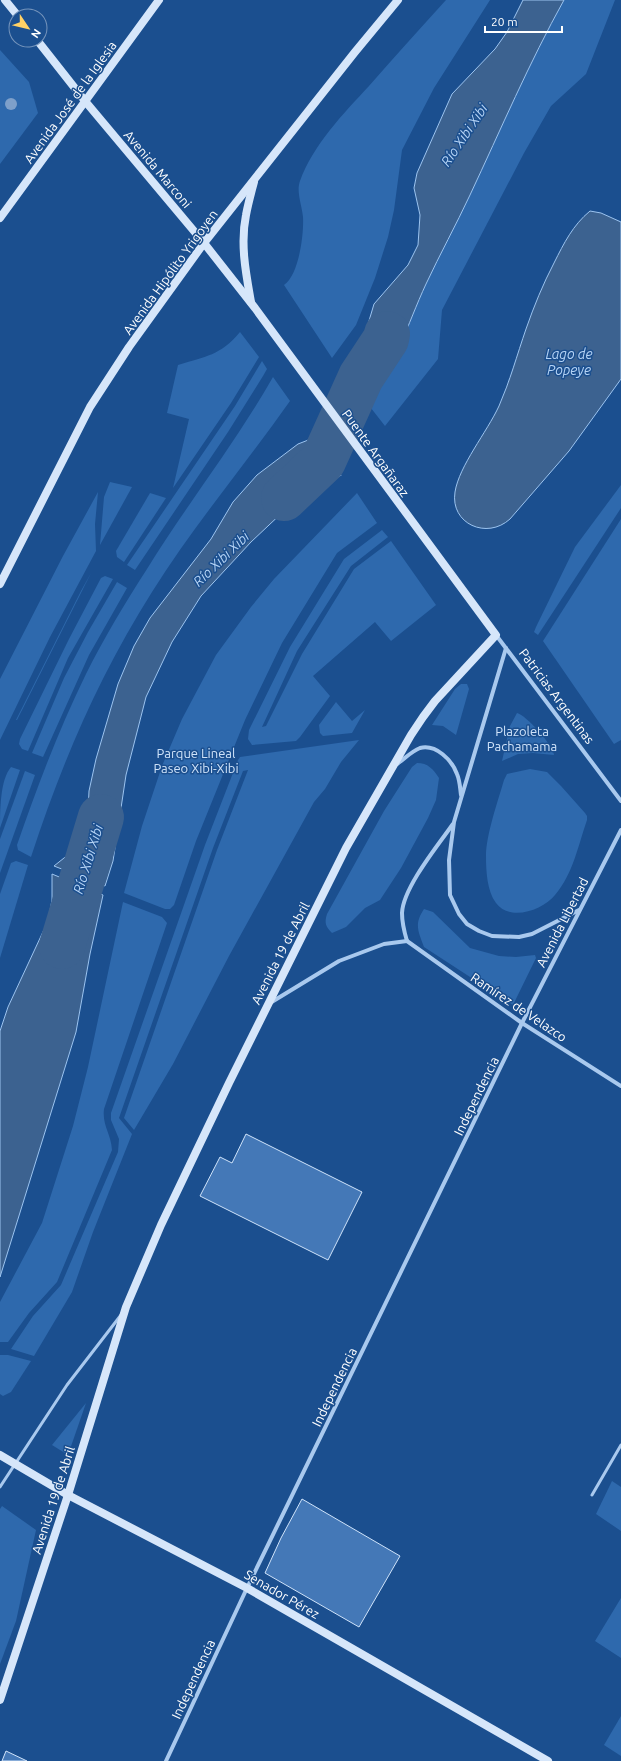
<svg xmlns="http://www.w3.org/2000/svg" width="621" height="1761" font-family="Ubuntu,sans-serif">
	<rect width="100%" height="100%" fill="#1b4f8f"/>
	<!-- green -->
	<g fill="#2e69ad">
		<path d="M446,0H490L434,88L402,150L394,210L388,237L375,278L356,325L332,358L284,285C299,275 304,234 303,217C302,205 296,192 300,181C313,145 343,114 369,86C394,57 420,29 446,0Z"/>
		<path d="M564,0H615L586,74L551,106L524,153L442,310L438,359L385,426L367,403C395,368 407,325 426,284C440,254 456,225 470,195C501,129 529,63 564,0Z"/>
		<polygon points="0,50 29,82 38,113 0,164"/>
		<path d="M240,332L259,357L231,403L173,488L189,419L167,413L178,365C206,356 220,356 240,332Z"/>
		<polygon points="262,361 267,369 263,376 228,432 135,570 127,565 235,406"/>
		<path d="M273,377L290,401C245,465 194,525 152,592C99,676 62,762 31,857L18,850L17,845C37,787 59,729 86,674C104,638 125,603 147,569C187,504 235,444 273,377Z"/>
		<polygon points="110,482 132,487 100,545 104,497"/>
		<polygon points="621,485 621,508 538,635 534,632 536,627 575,547"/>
		<polygon points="98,492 95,524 96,551 50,637 0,740 0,679 63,556"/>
		<polygon points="150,493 166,498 124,562 117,557 116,551"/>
		<polygon points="357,493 377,523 337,553 282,643 245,720 196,841 174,905 170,909 165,909 124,893 142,826 162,766 182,719 216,655 251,607 274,579"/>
		<polygon points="621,519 621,740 614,744 543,641"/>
		<polygon points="382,530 388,537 351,566 297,651 262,727 266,726 302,654 354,569 391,541 436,605 391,641 375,622 313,676 330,696 300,737 296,741 252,745 248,739 249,730 290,647 344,559"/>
		<polygon points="91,573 17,720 16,720 81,591"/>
		<polygon points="105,576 113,579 68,658 28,751 22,749 19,744 20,739 69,639 101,578"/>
		<polygon points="117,582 127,588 89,655 43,757 32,753 64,678 88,632"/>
		<polygon points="461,684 467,684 469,689 456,735 443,726 432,725 455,689"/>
		<polygon points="336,702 352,721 365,710 352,733 323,736 320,733 319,725"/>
		<path d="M517,713C526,715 554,746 554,755L533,753L518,754L502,761L510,726Z"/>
		<polygon points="359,740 341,762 325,789 314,802 229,956 173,1064 134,1130 124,1118 217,850 248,770 243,771 213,848 119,1118 132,1134 93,1232 72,1292 34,1356 11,1349 33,1316 61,1285 118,1152 119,1139 111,1120 111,1113 205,845 238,760 240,757"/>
		<path d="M417,763C428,763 433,769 439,778L436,800L428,818L401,868L380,900L365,908L346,927L332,933C326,927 324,923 327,914L384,811L412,767Z"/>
		<path d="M11,767L20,770L0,828C0,810 0,780 11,767Z"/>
		<path d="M530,769L547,772L561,786L585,813L587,816V820C578,846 573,874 555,895C543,910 510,922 496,903C487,891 486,871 486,856C486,835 498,801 504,780L507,774Z"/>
		<polygon points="25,771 35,775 0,873 0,839"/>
		<polygon points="16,861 28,865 0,958 0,894 11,863"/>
		<path d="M123,902L162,917L167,923L104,1109C102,1126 111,1133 112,1150L57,1282L29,1313L8,1342H0V1302L42,1223L73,1126L88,1067Z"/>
		<path d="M424,909L433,912L470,948L499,956L516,957L535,955L536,958L513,1005L424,947C418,931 414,924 424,909Z"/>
		<polygon points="0,1355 8,1355 31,1361 11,1392 3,1396 0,1394"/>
		<polygon points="86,1403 68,1455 52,1445"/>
		<polygon points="612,1481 621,1487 621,1531 596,1514"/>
		<polygon points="2,1506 36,1530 16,1621 0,1664 0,1509"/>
		<polygon points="621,1598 621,1658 595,1641"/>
		<polygon points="621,1716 621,1756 604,1745"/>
	</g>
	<!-- water -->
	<g fill="#3c6290" stroke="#9cc4f0">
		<path d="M523,0H564C529,63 501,129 470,195C456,225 440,254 426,284C407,325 395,368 367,403L348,379L357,361L374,304L408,265L418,245L420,215L414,188L417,173L452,94L495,49L507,32Z"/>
		<path d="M590,211L601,213L621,222V379L569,451L510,519C487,540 450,524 455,492C459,466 487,432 499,406C510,381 517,355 526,329C534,306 543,284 554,263C564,243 573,225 590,211Z"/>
		<polygon points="316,437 343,474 286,509 251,542 201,596 172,642 146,697 126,775 113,861 105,886 54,866 69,854 82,835 88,812 89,791 96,759 118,684 134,646 150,618 211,539 233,502 257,475 298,444"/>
		<polygon points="52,874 103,895 90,954 76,1032 0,1277 0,1031 8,1007 48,921 52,900"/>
	</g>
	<!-- pier -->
	<polygon fill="#1b4f8f" points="316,435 344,473 344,476 342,476 314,436"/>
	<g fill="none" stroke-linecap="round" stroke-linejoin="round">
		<!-- river -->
		<g stroke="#3c6290" stroke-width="46">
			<polyline points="284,498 323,461 361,377 386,339 387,334"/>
			<polyline points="62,946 101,817"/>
		</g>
	</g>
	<!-- building -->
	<g fill="#4478b7" stroke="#cfe3fa">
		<polygon points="246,1134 362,1192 328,1260 200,1196 220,1157 232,1163"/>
		<polygon points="302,1499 400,1556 359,1627 265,1573 281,1538"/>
		<polygon points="6,1751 27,1761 2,1761"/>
	</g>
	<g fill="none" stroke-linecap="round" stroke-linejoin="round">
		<!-- lane -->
		<g stroke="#a9c9ee" stroke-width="3">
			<polyline points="0,1487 67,1385 121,1315"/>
			<polyline points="592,1495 621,1445"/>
		</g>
		<!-- street -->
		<g stroke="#a9c9ee" stroke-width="4">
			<polyline points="496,635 621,801"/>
			<polyline points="506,648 454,822 449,860 450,895 459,914 467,924 479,931 492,936 519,937 532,934 579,910"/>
			<path d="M397,764C404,759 412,751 420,748C436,744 452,760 457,774C460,781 460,788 461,795"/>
			<polyline points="407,941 522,1023 621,1086"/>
			<path d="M407,941C404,931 402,923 402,913C403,888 438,845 453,824"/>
			<polyline points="270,1003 339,961 384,944 407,941"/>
			<polyline points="166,1761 247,1588 522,1023 621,830"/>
		</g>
		<!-- secondary -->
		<g stroke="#d6e6fa" stroke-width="8">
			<polyline points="5,0 18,16"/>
			<polyline points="0,218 159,0"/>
			<path d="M251,302C246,274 240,244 246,215C248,204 251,193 254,182"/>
			<polyline points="0,584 90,407 129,347 204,243 355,52 398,0"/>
			<polyline points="0,1455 68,1495 247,1588 548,1761"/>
			<polyline points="0,1700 68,1495 126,1307 161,1225 229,1083 346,848 411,735 423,717 435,701 496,635 255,308 204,243 85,101 37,40"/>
		</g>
	</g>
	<!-- trees -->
	<circle fill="#7ea0ca" cx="11" cy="104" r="6"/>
	<g text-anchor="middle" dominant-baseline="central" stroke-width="3" stroke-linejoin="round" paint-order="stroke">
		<!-- street labels -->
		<g font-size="13" fill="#fff" stroke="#1b4f8f">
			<text transform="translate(70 102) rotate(-54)">Avenida José de la Iglesia</text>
			<text transform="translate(158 169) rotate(50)">Avenida Marconi</text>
			<text transform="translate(170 272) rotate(-54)">Avenida Hipólito Yrigoyen</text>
			<text transform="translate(376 453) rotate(54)">Puente Argañaraz</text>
			<text transform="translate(557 696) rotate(53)">Patricias Argentinas</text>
			<text transform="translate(562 922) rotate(-63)">Avenida Libertad</text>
			<text transform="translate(280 953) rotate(-63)">Avenida 19 de Abril</text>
			<text transform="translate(519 1007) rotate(34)">Ramírez de Velazco</text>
			<text transform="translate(476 1096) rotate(-64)">Independencia</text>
			<text transform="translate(334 1387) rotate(-64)">Independencia</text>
			<text transform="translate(53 1500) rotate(-72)">Avenida 19 de Abril</text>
			<text transform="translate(282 1594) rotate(30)">Senador Pérez</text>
			<text transform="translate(193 1679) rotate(-65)">Independencia</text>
		</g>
		<!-- park labels -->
		<g font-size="13" fill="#cfe3fa" stroke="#1b4f8f">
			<text x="522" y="731">Plazoleta<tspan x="522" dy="15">Pachamama</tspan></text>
			<text x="196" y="753">Parque Lineal<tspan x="196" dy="15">Paseo Xibi-Xibi</tspan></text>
		</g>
		<!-- water labels -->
		<g font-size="14" font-style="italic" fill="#b5d3f5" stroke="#1b4f8f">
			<text transform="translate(464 135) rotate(-56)">Río Xibi Xibi</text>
			<text x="569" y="354">Lago de<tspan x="569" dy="16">Popeye</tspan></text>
			<text transform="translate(221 559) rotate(-44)">Río Xibi Xibi</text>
			<text transform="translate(88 859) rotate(-73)">Río Xibi Xibi</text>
		</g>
	</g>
	<!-- north arrow -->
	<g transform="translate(28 28) rotate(125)"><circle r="19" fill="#1b4f8f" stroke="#7695bc"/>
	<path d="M0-3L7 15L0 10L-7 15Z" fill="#ffd166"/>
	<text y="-6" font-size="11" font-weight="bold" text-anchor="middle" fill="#ffffff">N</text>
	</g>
	<!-- scale -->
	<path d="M485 26v6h77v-6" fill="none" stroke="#ffffff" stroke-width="2"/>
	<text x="491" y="26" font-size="12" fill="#ffffff" stroke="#1b4f8f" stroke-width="3" paint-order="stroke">20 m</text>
</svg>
